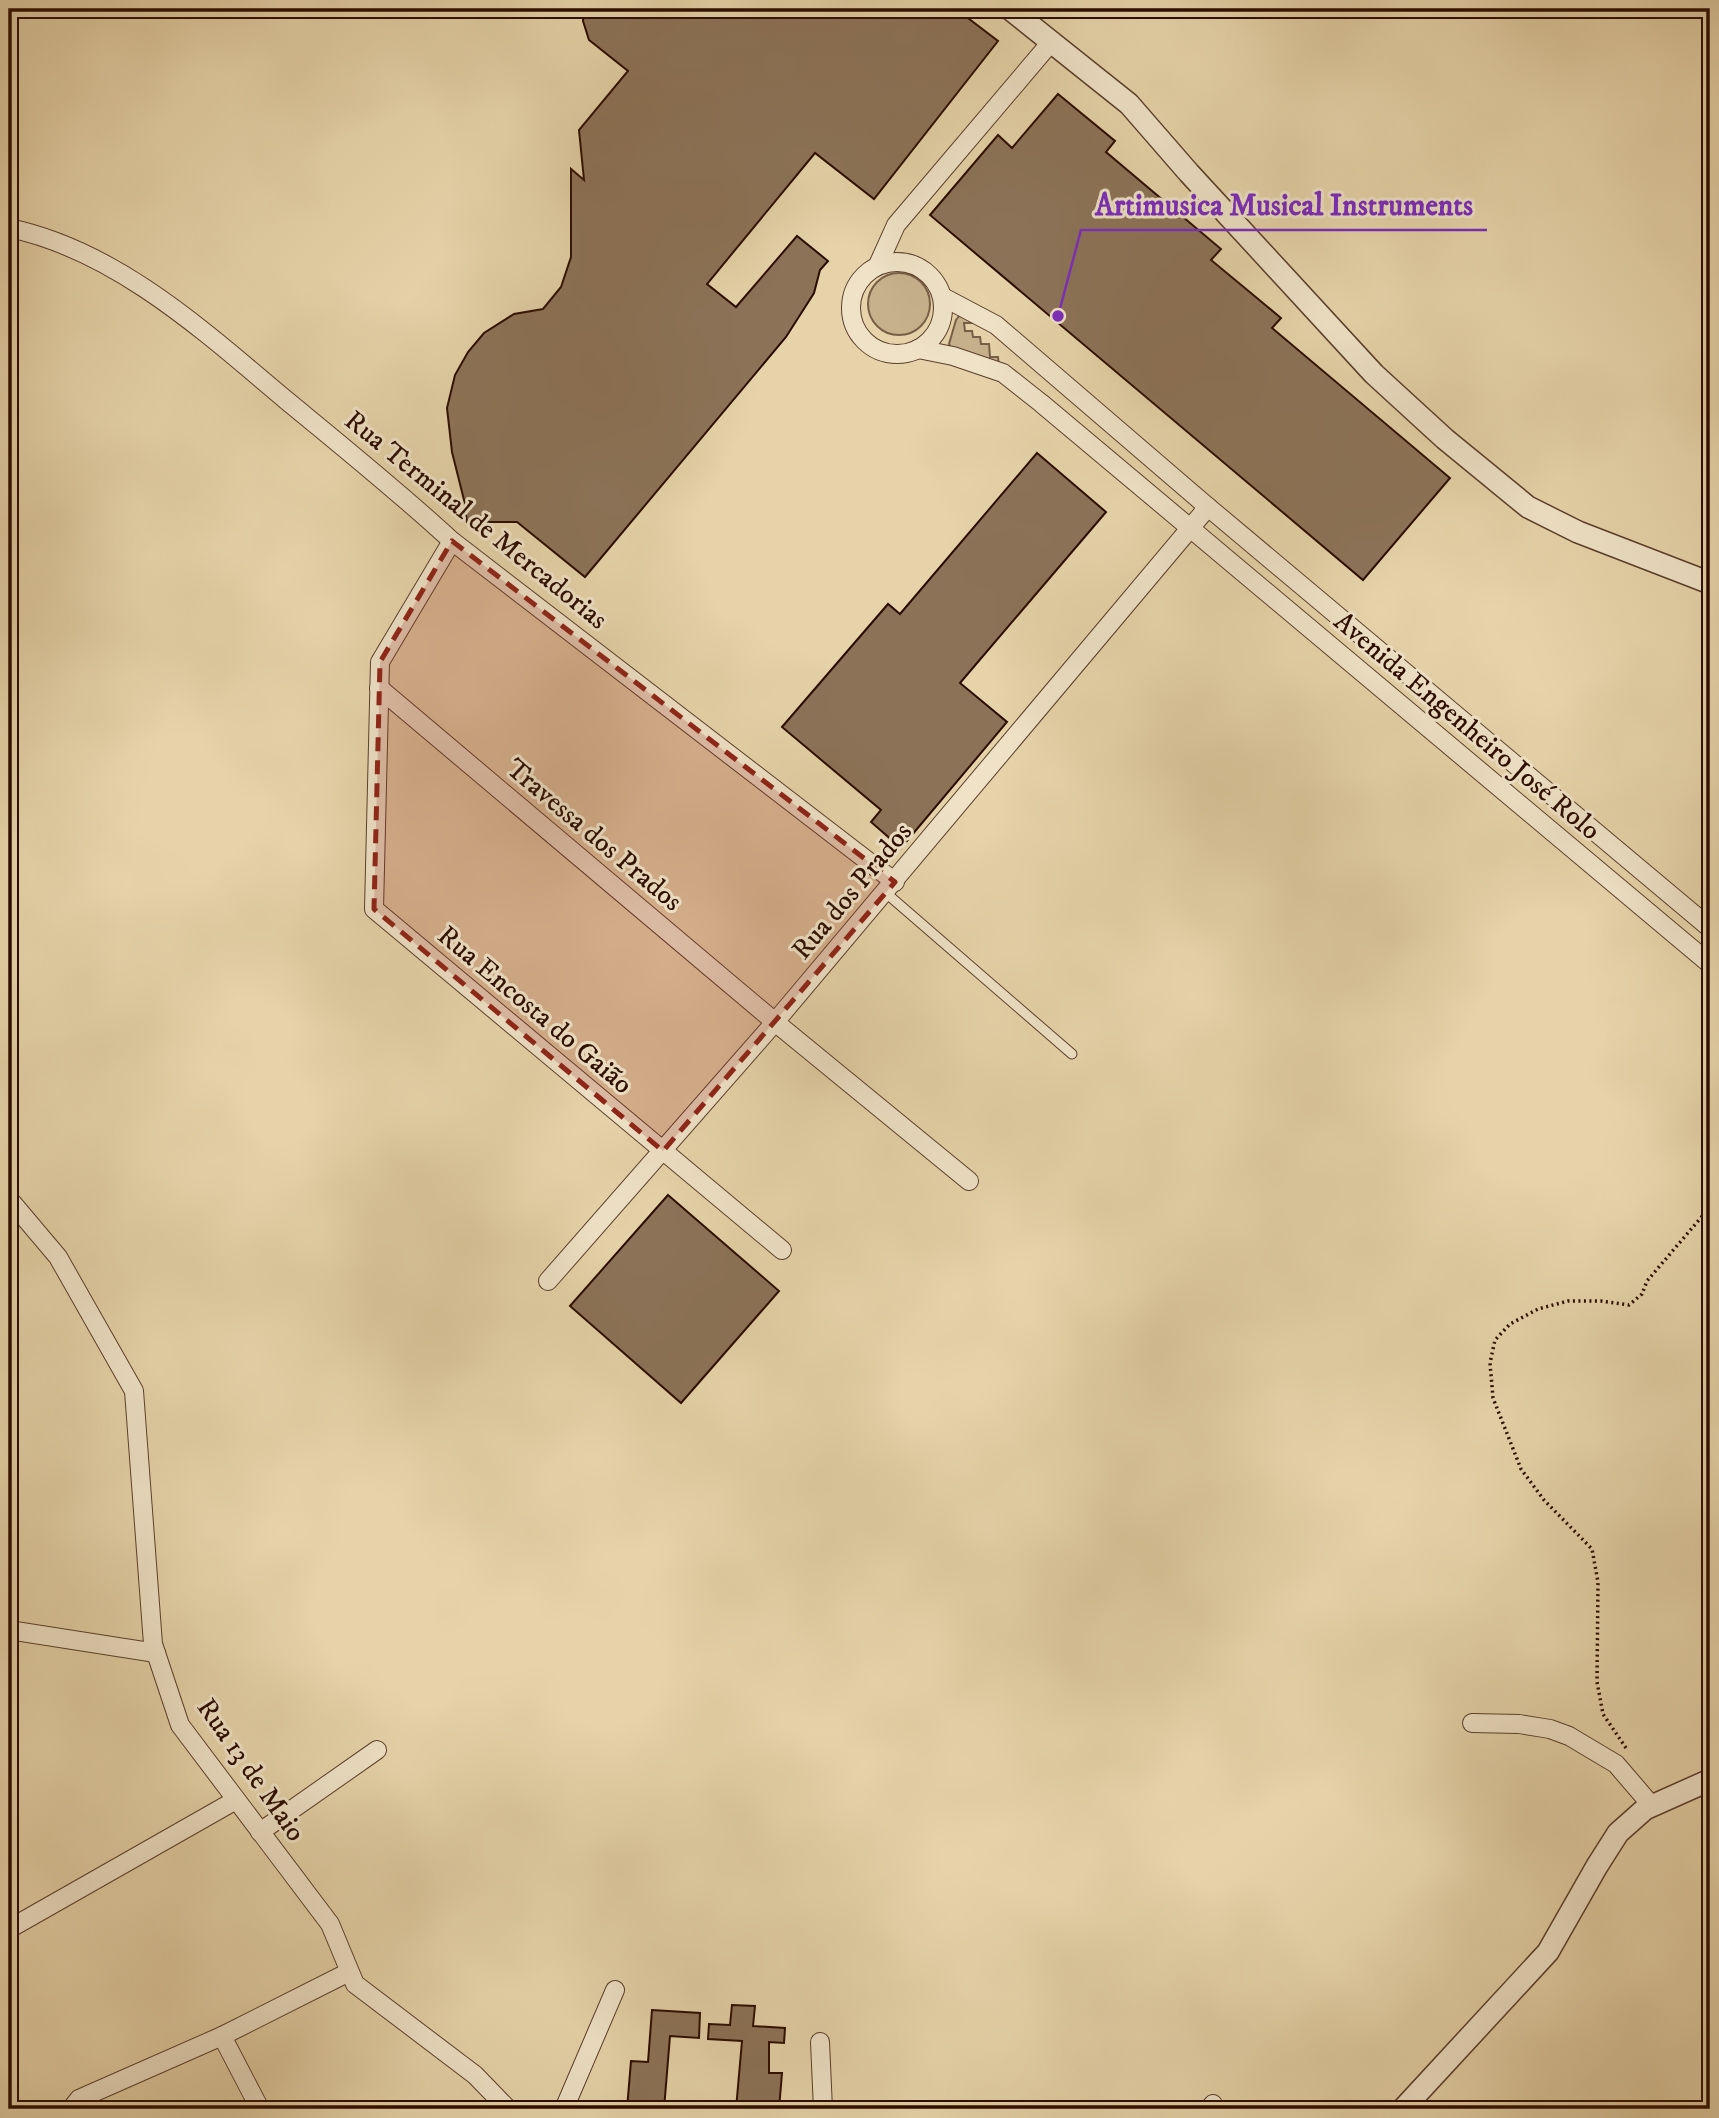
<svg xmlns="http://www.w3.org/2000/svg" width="1719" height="2118" font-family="'IM FELL DW Pica',serif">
	<rect width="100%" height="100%" fill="#e6d3a9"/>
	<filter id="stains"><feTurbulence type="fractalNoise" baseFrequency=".00286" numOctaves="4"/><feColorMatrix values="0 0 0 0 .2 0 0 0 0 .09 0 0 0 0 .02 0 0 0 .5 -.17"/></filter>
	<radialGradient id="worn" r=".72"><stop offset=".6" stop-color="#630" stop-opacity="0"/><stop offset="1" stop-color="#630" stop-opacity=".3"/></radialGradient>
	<!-- green -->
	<g fill="#c6b18c" stroke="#785e46" stroke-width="2">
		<circle cx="899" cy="304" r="31"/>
		<polygon points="960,315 977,323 964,323 965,331 972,331 973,337 980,337 981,344 989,344 990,357 998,357 999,366 952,350 949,344 956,320"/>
	</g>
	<!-- building -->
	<g fill="#8c7358" stroke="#2b0c01" stroke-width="2">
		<polygon points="584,9 956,9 998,41 874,199 815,153 707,284 736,307 797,236 828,261 820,270 814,293 786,337 585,577 517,522 467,522 464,500 452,452 447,408 455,375 468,352 484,333 514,314 543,309 561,287 571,257 571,169 584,180 579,130 628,71 589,40 583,21"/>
		<polygon points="1058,94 1115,141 1106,152 1221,249 1211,260 1281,318 1272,328 1450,478 1363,580 930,215 998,135 1012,148"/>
		<polygon points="1037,453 1106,512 960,683 1007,722 901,848 871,822 881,810 782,727 888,604 900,614"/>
		<polygon points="668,1195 779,1291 681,1403 570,1306"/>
		<polygon points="732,2005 755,2006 753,2026 785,2028 784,2043 769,2042 769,2073 782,2073 779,2109 736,2109 742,2041 708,2039 709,2024 730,2025"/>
		<polygon points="652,2010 700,2013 699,2038 670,2036 664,2109 627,2109 631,2061 648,2062"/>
	</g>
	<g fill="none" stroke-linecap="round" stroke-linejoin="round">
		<defs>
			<polyline id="service" points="886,893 1072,1054"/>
			<g id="minor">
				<path d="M9,228C116,250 205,332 286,400C342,446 399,492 452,541L895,882"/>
				<circle cx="897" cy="308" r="46"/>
				<polyline points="878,265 896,225 1052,41"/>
				<polyline points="943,297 996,325 1208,507 1710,928"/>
				<polyline points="918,349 953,356 1003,373 1041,403 1710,964"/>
				<polyline points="452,541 380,662 374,909 782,1250"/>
				<polyline points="379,688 775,1022 969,1181"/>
				<polyline points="9,1199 58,1257 134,1391 153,1644 180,1725 330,1924 355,1984 475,2075 508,2109"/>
				<polyline points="548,1281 775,1022 1208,507"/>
				<polyline points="9,1630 156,1653"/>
				<polyline points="1472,1723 1519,1724 1550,1729 1569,1736 1616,1764 1652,1806"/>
				<polyline points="260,1832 377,1750"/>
				<polyline points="9,1929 236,1800"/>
				<polyline points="222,2036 260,2109"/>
				<polyline points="820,2042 823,2109"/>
				<polyline points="71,2109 79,2099 222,2036 349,1972"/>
				<polyline points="564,2109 615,1990"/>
				<polyline points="1209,2109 1213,2104"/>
			</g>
			<g id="tertiary">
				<polyline points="1010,9 1129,104 1189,173 1374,374 1445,439 1528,507 1578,532 1710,583"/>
				<polyline points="1403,2109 1548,1952 1597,1866 1618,1833 1645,1809 1710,1780"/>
			</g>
		</defs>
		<!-- service casing -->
		<use href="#service" stroke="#5a3e2b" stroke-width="11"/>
		<!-- minor casing -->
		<use href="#minor" stroke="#5a3e2b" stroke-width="20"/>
		<!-- tertiary casing -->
		<use href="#tertiary" stroke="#5a3e2b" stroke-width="24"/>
		<!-- path -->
		<polyline stroke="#2b0c01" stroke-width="3.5" stroke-dasharray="2 3.5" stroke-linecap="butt" points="1626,1748 1603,1714 1597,1682 1598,1582 1592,1549 1544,1500 1521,1469 1493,1398 1490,1363 1495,1340 1510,1324 1538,1309 1568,1301 1601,1301 1629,1305 1642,1294 1647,1281 1710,1207"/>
		<!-- service -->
		<use href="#service" stroke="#efe2c7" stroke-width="9"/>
		<!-- minor -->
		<use href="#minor" stroke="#efe2c7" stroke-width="18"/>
		<!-- tertiary -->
		<use href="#tertiary" stroke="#efe2c7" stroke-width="21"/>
	</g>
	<!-- marked area -->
	<path fill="#8f2418" fill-opacity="0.2" stroke="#8f2418" stroke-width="5" stroke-dasharray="14 9" stroke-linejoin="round" d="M452,541L895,882L663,1151L374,909L380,662Z"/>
	<g text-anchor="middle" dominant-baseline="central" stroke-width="6" stroke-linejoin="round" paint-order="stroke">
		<!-- street labels -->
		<g font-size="28" fill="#2b0c01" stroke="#efe2c7">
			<text transform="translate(476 520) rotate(39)">Rua Terminal de Mercadorias</text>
			<text transform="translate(1467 726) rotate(40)">Avenida Engenheiro José Rolo</text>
			<text transform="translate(594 835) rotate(40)">Travessa dos Prados</text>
			<text transform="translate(852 891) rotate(-50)">Rua dos Prados</text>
			<text transform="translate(535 1010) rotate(40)">Rua Encosta do Gaião</text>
			<text transform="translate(251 1770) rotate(55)">Rua 13 de Maio</text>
		</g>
	</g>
	<!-- callouts -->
	<path fill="none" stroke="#7b2cbf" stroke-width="2.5" d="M1058 316L1081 230H1487"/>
	<circle fill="#7b2cbf" stroke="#efe2c7" stroke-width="2.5" cx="1058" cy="316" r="7"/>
	<g font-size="30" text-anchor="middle" font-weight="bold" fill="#7b2cbf" stroke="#efe2c7" stroke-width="6" stroke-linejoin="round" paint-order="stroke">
		<text x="1284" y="215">Artimusica Musical Instruments</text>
	</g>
	<!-- margin -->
	<rect width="1719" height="2118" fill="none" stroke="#e6d3a9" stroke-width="35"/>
	<rect x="10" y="10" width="1698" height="2097" fill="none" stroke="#2b0c01" stroke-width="3.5"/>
	<rect x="18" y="18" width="1684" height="2083" fill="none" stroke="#2b0c01" stroke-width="2"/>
	<rect width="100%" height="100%" filter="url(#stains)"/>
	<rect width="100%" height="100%" fill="url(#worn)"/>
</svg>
